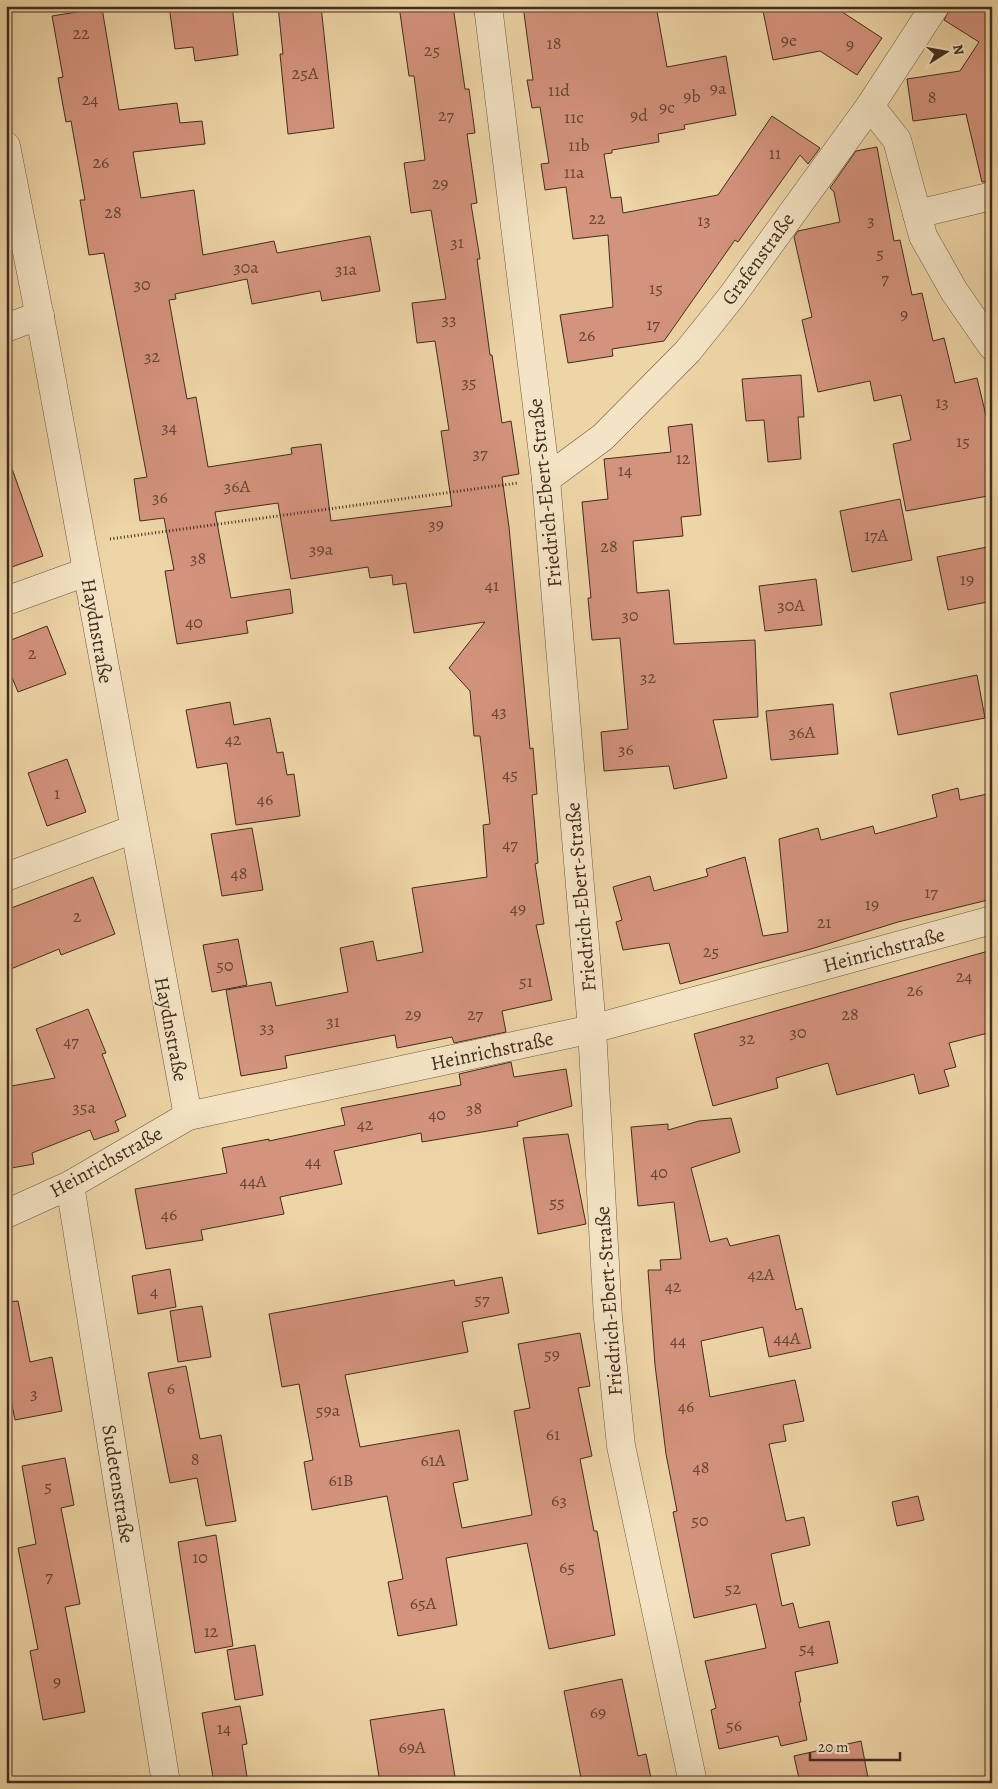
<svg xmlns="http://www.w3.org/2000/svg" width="998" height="1789" font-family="Alegreya,serif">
	<rect width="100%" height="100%" fill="#eed5a6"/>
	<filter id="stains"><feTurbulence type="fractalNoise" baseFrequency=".004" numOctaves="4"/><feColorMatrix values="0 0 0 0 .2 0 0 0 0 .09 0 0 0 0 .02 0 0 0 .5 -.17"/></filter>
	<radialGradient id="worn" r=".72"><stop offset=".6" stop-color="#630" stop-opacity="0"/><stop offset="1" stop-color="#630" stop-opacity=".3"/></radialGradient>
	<!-- building -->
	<g fill="#d4937d" stroke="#402d20">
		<polygon points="169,6 232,6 238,55 195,61 193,47 175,49"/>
		<polygon points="278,6 321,6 334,128 288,134 280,54 283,54"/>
		<polygon points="399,6 453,6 465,89 469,89 475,133 467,134 477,203 471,204 480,259 477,259 490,355 492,355 502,423 511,421 519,474 502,477 509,527 530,749 533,748 537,794 532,795 538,863 535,864 544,924 536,925 552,1000 502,1011 506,1032 454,1043 452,1037 397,1048 395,1035 285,1056 287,1068 241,1076 226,990 271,982 276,1006 348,992 340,948 373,941 377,961 423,952 412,888 487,877 483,825 490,824 480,736 474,736 470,691 449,668 485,622 414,633 406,583 393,585 392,575 370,578 368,567 291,579 278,503 215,512 231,598 290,589 293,613 246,621 248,633 177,644 165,571 174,570 164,518 140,521 134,479 147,477 104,253 89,255 80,200 85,200 71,121 66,122 58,78 63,77 52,16 102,8 119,110 177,103 180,123 202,121 205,144 133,152 141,198 194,190 203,255 274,241 277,253 370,236 380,291 322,301 320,291 252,304 247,279 175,294 176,299 169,300 187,399 196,397 208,467 292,454 291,448 321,444 331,521 452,506 441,431 449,430 435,341 417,343 412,303 446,299 431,210 411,213 404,163 425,160 414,76 409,76"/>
		<polygon points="523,6 656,6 667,67 726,56 736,115 684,125 685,129 658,134 659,142 612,150 612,153 604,154 611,198 621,197 623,213 718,195 772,116 820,148 808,164 800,155 738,242 735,240 664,341 612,349 613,356 568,363 560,315 613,307 608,235 573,239 566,187 545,190 541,164 549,163 540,107 532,108 527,80 533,80"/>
		<polygon points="762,6 833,6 882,38 857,75 820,51 773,60"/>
		<polygon points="951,6 992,6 992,181 982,182 966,114 913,121 907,79 960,71 979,42 944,20"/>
		<polygon points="877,147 894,241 900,240 912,295 922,293 933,341 944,338 955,383 977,378 988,424 992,423 992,492 988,493 988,496 906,511 893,444 911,440 901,395 874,401 870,381 818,392 802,320 812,317 794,237 798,231 840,222 834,192 830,188 856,151"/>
		<polygon points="801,375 804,417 798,417 801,459 768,462 764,420 746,421 742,379"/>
		<polygon points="692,424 701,515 681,517 683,536 633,541 637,593 669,590 674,644 755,640 758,717 713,720 727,778 674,789 669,766 604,771 601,732 628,729 620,638 592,640 588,598 591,598 582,502 608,499 604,459 671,452 668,427"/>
		<polygon points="10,463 43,556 6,569 6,464"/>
		<polygon points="900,499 912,560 852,572 840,511"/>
		<polygon points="992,546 992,601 948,610 937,557"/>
		<polygon points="816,579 822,625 765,631 759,586"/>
		<polygon points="47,626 66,674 18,692 6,663 6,642"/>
		<polygon points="977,675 985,718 898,735 890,693"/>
		<polygon points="230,702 234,725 270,718 277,753 283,752 287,775 294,774 300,816 236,825 227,763 197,768 186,710"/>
		<polygon points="833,704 838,754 771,760 766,711"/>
		<polygon points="67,759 86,812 47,826 28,773"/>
		<polygon points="958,788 960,800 992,793 992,899 898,922 811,949 680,984 669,943 623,950 616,922 622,920 613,887 650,876 654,891 708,876 706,869 745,857 763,936 788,932 779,839 818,828 821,840 873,826 875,834 937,817 932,795"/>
		<polygon points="252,828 263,890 222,896 211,834"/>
		<polygon points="93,877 115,934 61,955 59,949 6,971 6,910"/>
		<polygon points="238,939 247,985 212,992 203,945"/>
		<polygon points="992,950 992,1032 949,1043 956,1067 944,1070 949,1086 919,1094 914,1074 837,1095 828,1063 776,1078 778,1088 713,1106 694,1034"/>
		<polygon points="88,1009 106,1053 102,1054 126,1116 115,1121 119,1131 94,1140 90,1130 32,1153 34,1164 6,1169 6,1087 55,1078 36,1029"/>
		<polygon points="511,1062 514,1077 566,1069 572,1106 517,1122 518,1126 422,1142 421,1133 334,1151 342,1184 280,1197 284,1214 201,1230 203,1240 146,1249 135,1189 227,1173 222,1148 269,1139 269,1141 345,1125 341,1108 461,1085 459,1074"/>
		<polygon points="731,1118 740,1152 691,1168 710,1242 727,1238 730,1246 779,1235 796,1310 802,1308 811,1348 769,1357 763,1327 701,1341 710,1397 795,1380 804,1421 783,1425 786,1441 769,1444 786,1521 804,1517 810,1545 771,1554 782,1606 793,1603 799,1628 829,1621 838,1663 795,1672 801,1702 799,1702 807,1740 781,1746 778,1736 719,1749 711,1710 716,1708 705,1661 766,1648 756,1604 694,1618 673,1512 677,1511 666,1454 655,1365 648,1270 661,1270 660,1260 681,1259 674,1202 638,1206 631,1127 668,1124 668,1130 699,1121"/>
		<polygon points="568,1134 586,1224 538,1234 523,1138"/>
		<polygon points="170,1269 176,1307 138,1314 132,1276"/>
		<polygon points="502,1277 509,1313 462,1322 468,1352 345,1375 360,1447 459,1430 468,1480 453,1483 462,1528 532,1515 514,1411 530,1408 518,1344 580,1333 590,1386 578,1388 592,1456 580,1459 594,1531 597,1531 615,1635 549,1649 527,1543 446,1558 457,1625 398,1636 388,1582 403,1579 387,1496 312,1510 304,1462 313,1460 299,1384 282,1387 269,1314 454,1280 455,1286"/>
		<polygon points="18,1301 30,1362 52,1357 62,1411 15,1420 6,1375 6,1302"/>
		<polygon points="202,1306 211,1357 178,1362 170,1311"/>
		<polygon points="186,1366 200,1439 221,1435 236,1521 206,1526 197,1478 170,1483 148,1373"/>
		<polygon points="65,1458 74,1505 61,1508 80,1604 65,1607 85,1712 43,1720 30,1651 38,1649 18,1548 36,1544 22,1466"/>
		<polygon points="918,1496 924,1520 897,1526 892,1502"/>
		<polygon points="216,1535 233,1646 195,1653 178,1542"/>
		<polygon points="255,1645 263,1695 235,1700 227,1650"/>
		<polygon points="622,1679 638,1756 646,1754 652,1783 582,1783 564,1691"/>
		<polygon points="240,1706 247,1744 242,1745 248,1783 214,1783 202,1713"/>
		<polygon points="444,1709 456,1783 380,1783 370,1720"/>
		<polygon points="861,1741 869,1783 800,1783 794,1756"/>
	</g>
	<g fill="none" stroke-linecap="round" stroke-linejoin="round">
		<defs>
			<g id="minor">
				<polyline points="488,6 546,479 592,1029 608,1318 621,1446 693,1783"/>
				<polyline points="870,106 897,140 923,236 954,291 992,346"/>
				<polyline points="6,146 44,338 188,1116"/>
				<polyline points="917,214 992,196"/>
				<polyline points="6,328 40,315"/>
				<polyline points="546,479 603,437 688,351 732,296 870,106 935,6"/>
				<polyline points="6,601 86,572"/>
				<polyline points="6,877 134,829"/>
				<polyline points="70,1185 166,1783"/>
				<polyline points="6,1214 70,1185 188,1116 592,1029 992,920"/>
			</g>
		</defs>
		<!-- minor casing -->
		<use href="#minor" stroke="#6c5742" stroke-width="29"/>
		<!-- path -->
		<polyline stroke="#402d20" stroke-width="3" stroke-dasharray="1 2.5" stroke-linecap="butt" points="110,539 518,483"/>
		<!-- minor -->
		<use href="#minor" stroke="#f4e4c5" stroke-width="28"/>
	</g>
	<g text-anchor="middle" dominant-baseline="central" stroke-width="4" stroke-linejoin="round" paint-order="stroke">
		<!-- number labels -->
		<g font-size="18" fill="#654637">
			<text x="81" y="33">22</text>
			<text x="789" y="40">9e</text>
			<text x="554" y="43">18</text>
			<text x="850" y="44">9</text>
			<text x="432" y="50">25</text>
			<text x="305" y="73">25A</text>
			<text x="718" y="88">9a</text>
			<text x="559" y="90">11d</text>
			<text x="692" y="96">9b</text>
			<text x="932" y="97">8</text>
			<text x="90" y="99">24</text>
			<text x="667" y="107">9c</text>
			<text x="446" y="115">27</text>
			<text x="639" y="115">9d</text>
			<text x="574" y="117">11c</text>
			<text x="579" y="145">11b</text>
			<text x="775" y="153">11</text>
			<text x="101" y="162">26</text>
			<text x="574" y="172">11a</text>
			<text x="440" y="183">29</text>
			<text x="113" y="212">28</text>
			<text x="597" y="218">22</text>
			<text x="704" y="220">13</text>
			<text x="871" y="220">3</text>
			<text x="457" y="242">31</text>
			<text x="880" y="253">5</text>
			<text x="246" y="267">30a</text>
			<text x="346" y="269">31a</text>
			<text x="885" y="278">7</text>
			<text x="142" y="284">30</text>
			<text x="656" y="288">15</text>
			<text x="904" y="314">9</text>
			<text x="449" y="319">33</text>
			<text x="653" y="324">17</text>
			<text x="587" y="335">26</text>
			<text x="152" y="356">32</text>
			<text x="469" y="382">35</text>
			<text x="942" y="402">13</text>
			<text x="169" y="427">34</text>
			<text x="963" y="441">15</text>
			<text x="480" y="453">37</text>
			<text x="683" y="458">12</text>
			<text x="625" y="470">14</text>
			<text x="237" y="486">36A</text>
			<text x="160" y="497">36</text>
			<text x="436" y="524">39</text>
			<text x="876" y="535">17A</text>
			<text x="609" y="546">28</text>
			<text x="321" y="549">39a</text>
			<text x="198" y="558">38</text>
			<text x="967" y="579">19</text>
			<text x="492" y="585">41</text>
			<text x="791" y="605">30A</text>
			<text x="630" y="615">30</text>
			<text x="194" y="622">40</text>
			<text x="32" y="653">2</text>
			<text x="648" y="677">32</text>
			<text x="499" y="711">43</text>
			<text x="802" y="732">36A</text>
			<text x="233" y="739">42</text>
			<text x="626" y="749">36</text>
			<text x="510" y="774">45</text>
			<text x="57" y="793">1</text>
			<text x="265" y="799">46</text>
			<text x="510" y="844">47</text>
			<text x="239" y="873">48</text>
			<text x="931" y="892">17</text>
			<text x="872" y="904">19</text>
			<text x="518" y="908">49</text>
			<text x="77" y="916">2</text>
			<text x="824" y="922">21</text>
			<text x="711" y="951">25</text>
			<text x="225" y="965">50</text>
			<text x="964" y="976">24</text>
			<text x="526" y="981">51</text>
			<text x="915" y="990">26</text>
			<text x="413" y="1014">29</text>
			<text x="475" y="1014">27</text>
			<text x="850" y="1014">28</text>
			<text x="333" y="1021">31</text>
			<text x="267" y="1027">33</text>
			<text x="798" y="1032">30</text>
			<text x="747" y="1038">32</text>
			<text x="71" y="1041">47</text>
			<text x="84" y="1107">35a</text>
			<text x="474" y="1108">38</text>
			<text x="437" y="1114">40</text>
			<text x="365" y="1124">42</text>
			<text x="313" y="1161">44</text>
			<text x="659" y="1172">40</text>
			<text x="253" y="1181">44A</text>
			<text x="557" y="1202">55</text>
			<text x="169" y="1214">46</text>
			<text x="761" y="1274">42A</text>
			<text x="673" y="1286">42</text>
			<text x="154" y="1291">4</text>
			<text x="482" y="1299">57</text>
			<text x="787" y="1338">44A</text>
			<text x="678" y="1340">44</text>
			<text x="552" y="1354">59</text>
			<text x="171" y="1388">6</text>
			<text x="34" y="1393">3</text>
			<text x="686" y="1406">46</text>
			<text x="328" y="1410">59a</text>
			<text x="553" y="1434">61</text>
			<text x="195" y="1459">8</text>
			<text x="433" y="1460">61A</text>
			<text x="701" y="1467">48</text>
			<text x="341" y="1480">61B</text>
			<text x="48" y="1486">5</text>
			<text x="559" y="1500">63</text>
			<text x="700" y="1520">50</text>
			<text x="200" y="1557">10</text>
			<text x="567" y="1567">65</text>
			<text x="49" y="1576">7</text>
			<text x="733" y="1588">52</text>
			<text x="423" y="1603">65A</text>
			<text x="211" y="1631">12</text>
			<text x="807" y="1648">54</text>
			<text x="57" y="1681">9</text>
			<text x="598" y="1712">69</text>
			<text x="734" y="1725">56</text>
			<text x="224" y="1728">14</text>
			<text x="412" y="1747">69A</text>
		</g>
		<!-- street labels -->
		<g font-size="20" fill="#402d20" stroke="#f4e4c5">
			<text transform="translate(758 259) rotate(-54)">Grafenstraße</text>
			<text transform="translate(545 493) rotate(-96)">Friedrich-Ebert-Straße</text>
			<text transform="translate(97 631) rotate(80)">Haydnstraße</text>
			<text transform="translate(581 897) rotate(-95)">Friedrich-Ebert-Straße</text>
			<text transform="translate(884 950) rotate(-15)">Heinrichstraße</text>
			<text transform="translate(171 1029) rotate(79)">Haydnstraße</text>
			<text transform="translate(492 1051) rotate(-12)">Heinrichstraße</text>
			<text transform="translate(106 1162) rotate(-29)">Heinrichstraße</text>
			<text transform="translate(609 1301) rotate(-94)">Friedrich-Ebert-Straße</text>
			<text transform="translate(118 1484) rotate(81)">Sudetenstraße</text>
		</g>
	</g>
	<!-- margin -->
	<rect width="998" height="1789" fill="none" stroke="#eed5a6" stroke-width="25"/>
	<rect x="8" y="8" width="983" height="1774" fill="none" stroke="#402d20" stroke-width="2.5"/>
	<rect x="12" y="12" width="973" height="1764" fill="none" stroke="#402d20"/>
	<!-- north arrow -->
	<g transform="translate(946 52) rotate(79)" stroke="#f4e4c5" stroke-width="4" paint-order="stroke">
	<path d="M0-4L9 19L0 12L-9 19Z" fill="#402d20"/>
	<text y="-8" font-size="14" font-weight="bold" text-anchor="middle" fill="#402d20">N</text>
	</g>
	<!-- scale -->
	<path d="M810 1752v8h90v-8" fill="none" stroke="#402d20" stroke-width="2.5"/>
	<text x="818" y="1752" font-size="15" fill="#402d20" stroke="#f4e4c5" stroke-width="4" paint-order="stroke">20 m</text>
	<rect width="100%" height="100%" filter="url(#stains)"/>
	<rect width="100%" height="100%" fill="url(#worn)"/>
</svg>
